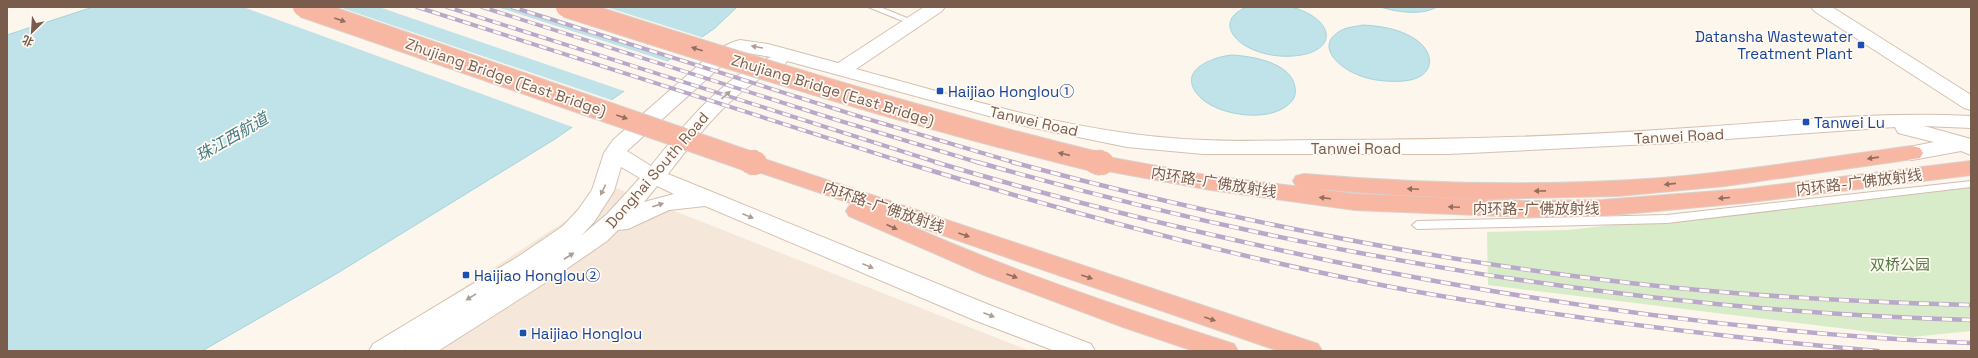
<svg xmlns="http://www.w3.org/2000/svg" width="1978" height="358" font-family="'Space Grotesk','Noto Sans SC',sans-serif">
	<rect width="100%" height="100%" fill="#fdf6ec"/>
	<!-- residential -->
	<polygon fill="#f5e8da" points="616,188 1030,351 930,350 929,351 366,351"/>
	<!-- green -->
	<polygon fill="#d8ecc9" points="1971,184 1971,331 1912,337 1488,285 1487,232 1568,230"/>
	<!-- water -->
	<g fill="#bfe3e8" stroke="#a5d3da">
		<polygon points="93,7 737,7 715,28 555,139 336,274 202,351 7,351 7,35"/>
		<path d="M1247,7C1261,7 1286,4 1298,9C1337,23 1336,53 1293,56C1280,57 1266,55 1254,50C1231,41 1217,19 1247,7Z"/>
		<path d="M1380,7H1437C1420,16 1398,12 1380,7Z"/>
		<path d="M1363,25C1379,26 1395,28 1410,36C1437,50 1437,78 1404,81C1388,82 1371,81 1356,74C1341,68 1316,48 1337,33C1344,27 1354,27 1363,25Z"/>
		<path d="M1231,55C1251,56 1291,62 1295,87C1296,93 1295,99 1290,103C1271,123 1221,116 1202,99C1174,73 1208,58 1231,55Z"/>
	</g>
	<!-- pier -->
	<g fill="#fdf6ec">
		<polygon points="243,7 339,7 614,101 575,128"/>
		<polygon points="379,7 497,7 669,62 627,92"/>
		<polygon points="519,7 606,7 704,38 676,57"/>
	</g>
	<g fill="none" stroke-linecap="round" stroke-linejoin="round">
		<defs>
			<g id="lane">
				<polygon points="868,7 880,7 917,22 913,25 910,24"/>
				<polygon points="1971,181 1971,187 1667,223 1417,229 1412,225 1417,221 1667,215"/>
			</g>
			<g id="secondary">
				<path d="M924,7H945L942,11L856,69C970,100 1085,136 1204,140C1243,142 1283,140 1322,140C1439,140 1556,137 1672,129C1772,123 1871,111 1971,116V128L1924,126L1971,139V155L1961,151L1912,160L1904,158L1901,153L1904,148L1934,142L1898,133L1895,127L1671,143L1449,154H1203L1127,147L1029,127L787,61L784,65C735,87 700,132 668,174L992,306L1091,344L1095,351H1055L974,320L705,206L669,210L628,229L618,230L607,241L562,272L438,351H405L406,349L403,351H369L373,344L519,256L563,226L578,210L592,190L604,153L613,140L716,50L733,42L740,40L768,44L838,63ZM742,52L771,57C723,76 682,127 651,166L627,151L730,58ZM621,167L640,178L607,214L581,236L594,222L614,191ZM657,186L674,194L644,202Z"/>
				<polygon points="1811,7 1832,7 1971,95 1971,110 1964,108 1814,11"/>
			</g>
			<g id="highway">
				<path d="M1912,146L1920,148L1923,153L1920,158L1725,186L1618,196L1484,199L1394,195L1315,189L1355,194L1526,201L1602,200L1743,189L1971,161V175L1743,203L1602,216L1526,217L1355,210L1211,190L1102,170L1094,168L1091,163L1094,158L1102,156L1211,176L1301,187L1296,186L1293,181L1296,176L1304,174C1423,184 1543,187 1662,178C1746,171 1829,157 1912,146Z"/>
				<path d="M755,156L1318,344L1322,351H1279L893,218C1003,268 1119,307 1234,344L1238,351H1194L1123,327L984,275L849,216L846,211L849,206L853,204L747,168L744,163L747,158Z"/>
			</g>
		</defs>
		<!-- lane casing -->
		<use href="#lane" stroke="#d1beb0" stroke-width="2"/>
		<!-- secondary casing -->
		<use href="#secondary" stroke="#d6c0b0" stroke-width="2"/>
		<!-- highway casing -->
		<use href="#highway" stroke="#dad1cd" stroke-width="2"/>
		<!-- lane -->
		<use href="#lane" fill="#fff" fill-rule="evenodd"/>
		<!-- secondary -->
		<use href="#secondary" fill="#fff" fill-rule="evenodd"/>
		<!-- highway -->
		<use href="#highway" fill="#f7b7a3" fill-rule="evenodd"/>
		<defs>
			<g id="rail-far1">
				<polyline points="417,7 906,163"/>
				<polyline points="447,7 939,163"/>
				<polyline points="482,7 837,120 980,163"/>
				<polyline points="512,7 861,117 1016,163"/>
			</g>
			<g id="rail">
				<path d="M903,162C1069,213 1236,258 1407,290C1563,318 1720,337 1878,351"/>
				<path d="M935,162C1065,201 1198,233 1331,261C1542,304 1756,334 1971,343"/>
				<path d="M977,162C1298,254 1637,311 1971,320"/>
				<path d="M1012,162C1215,217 1421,259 1630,283C1743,296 1857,302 1971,305"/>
			</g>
		</defs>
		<!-- rail-far1 casing -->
		<use href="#rail-far1" stroke="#b9a8c9" stroke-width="4"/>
		<!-- rail casing -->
		<use href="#rail" stroke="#b9a8c9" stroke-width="4.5"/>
		<!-- rail-far1 -->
		<use href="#rail-far1" stroke="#fffaf3" stroke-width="2.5" stroke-dasharray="8" stroke-linecap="butt"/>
		<!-- rail -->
		<use href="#rail" stroke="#fffaf3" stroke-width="3" stroke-dasharray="10" stroke-linecap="butt"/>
		<defs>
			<g id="highway-bridge-far1">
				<polyline points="303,7 754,163"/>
				<path d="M566,7C743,64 920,119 1101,163"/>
			</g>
			<g id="highway-bridge">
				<polyline points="751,162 755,163"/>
				<polyline points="1096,162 1102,163"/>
			</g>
		</defs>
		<!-- highway-bridge-far1 casing -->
		<use href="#highway-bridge-far1" stroke="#dad1cd" stroke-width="22" stroke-linecap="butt"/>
		<!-- highway-bridge casing -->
		<use href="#highway-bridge" stroke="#dad1cd" stroke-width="26" stroke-linecap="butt"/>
		<!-- highway-bridge-far1 -->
		<use href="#highway-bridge-far1" stroke="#f7b7a3" stroke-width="20"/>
		<!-- highway-bridge -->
		<use href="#highway-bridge" stroke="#f7b7a3" stroke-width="24"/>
	</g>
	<!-- one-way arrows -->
	<defs><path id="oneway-solid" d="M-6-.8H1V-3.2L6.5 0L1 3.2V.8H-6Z"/></defs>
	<g fill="#936e5e">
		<use href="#oneway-solid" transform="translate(340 20) rotate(19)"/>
		<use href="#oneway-solid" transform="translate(697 49) rotate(-162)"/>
		<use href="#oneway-solid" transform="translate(622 117) rotate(19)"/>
		<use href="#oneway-solid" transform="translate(1064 154) rotate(-167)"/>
		<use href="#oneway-solid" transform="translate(1873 158) rotate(172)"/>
		<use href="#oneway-solid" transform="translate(1670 184) rotate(174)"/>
		<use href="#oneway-solid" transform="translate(1413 189) rotate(-178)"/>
		<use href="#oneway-solid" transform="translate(1540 191) rotate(179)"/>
		<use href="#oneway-solid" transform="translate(1325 198) rotate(-173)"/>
		<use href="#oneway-solid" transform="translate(1724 198) rotate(175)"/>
		<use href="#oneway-solid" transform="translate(1454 207) rotate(-178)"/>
		<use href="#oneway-solid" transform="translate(892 227) rotate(25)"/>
		<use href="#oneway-solid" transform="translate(964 235) rotate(19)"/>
		<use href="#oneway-solid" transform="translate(1012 276) rotate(20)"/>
		<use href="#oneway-solid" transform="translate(1087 277) rotate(19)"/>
		<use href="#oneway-solid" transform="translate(1210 319) rotate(19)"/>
	</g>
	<g fill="#af9d94">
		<use href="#oneway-solid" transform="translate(757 47) rotate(-170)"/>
		<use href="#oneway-solid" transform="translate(726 95) rotate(-42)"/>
		<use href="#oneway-solid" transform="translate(603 190) rotate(116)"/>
		<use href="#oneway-solid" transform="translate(658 205) rotate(-18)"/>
		<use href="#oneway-solid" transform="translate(748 216) rotate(22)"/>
		<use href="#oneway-solid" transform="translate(569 256) rotate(-33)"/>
		<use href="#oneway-solid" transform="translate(868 266) rotate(22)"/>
		<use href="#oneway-solid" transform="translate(471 297) rotate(148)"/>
		<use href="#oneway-solid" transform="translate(989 315) rotate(21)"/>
	</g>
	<!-- markers -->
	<g fill="#1a4fb4" stroke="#fffaf3" stroke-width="1.5">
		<rect x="1857" y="41" width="8" height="8" rx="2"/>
		<rect x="936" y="87" width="8" height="8" rx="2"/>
		<rect x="1802" y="118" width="8" height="8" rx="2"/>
		<rect x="462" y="271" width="8" height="8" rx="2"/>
		<rect x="519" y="329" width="8" height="8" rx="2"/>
	</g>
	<g text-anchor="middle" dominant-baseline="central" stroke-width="3.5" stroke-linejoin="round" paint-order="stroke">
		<!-- transit labels -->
		<g font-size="15" fill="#164399" stroke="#fffaf3" text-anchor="start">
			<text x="1853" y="36" text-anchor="end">Datansha Wastewater<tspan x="1853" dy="17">Treatment Plant</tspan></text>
			<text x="948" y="91">Haijiao Honglou①</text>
			<text x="1814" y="122">Tanwei Lu</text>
			<text x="474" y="275">Haijiao Honglou②</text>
			<text x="531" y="333">Haijiao Honglou</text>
		</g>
		<!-- street labels -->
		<g font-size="15" fill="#7a5c4d" stroke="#fffaf3">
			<text transform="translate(506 77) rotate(19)">Zhujiang Bridge (East Bridge)</text>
			<text transform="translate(833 90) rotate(17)">Zhujiang Bridge (East Bridge)</text>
			<text transform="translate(1034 121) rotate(13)">Tanwei Road</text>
			<text transform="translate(1679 136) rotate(-3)">Tanwei Road</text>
			<text x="1356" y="148">Tanwei Road</text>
			<text transform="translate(657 170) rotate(-49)">Donghai South Road</text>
			<text transform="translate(1214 182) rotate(9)">内环路-广佛放射线</text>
			<text transform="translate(1859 182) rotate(-7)">内环路-广佛放射线</text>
			<text transform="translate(884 207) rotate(19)">内环路-广佛放射线</text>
			<text x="1536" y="208">内环路-广佛放射线</text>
		</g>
		<!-- park labels -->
		<g font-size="15" fill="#537a41" stroke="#fffaf3">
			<text x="1900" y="264">双桥公园</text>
		</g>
		<!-- water labels -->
		<g font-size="16" font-style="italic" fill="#437c86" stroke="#fffaf3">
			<text transform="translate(232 137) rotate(-30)">珠江西航道</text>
		</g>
	</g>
	<!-- border -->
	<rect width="1978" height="358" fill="none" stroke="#7a5c4d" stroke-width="16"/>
	<!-- north arrow -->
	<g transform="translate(32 32) rotate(205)" stroke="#fffaf3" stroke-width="3" paint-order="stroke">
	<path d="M0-3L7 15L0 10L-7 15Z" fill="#7a5c4d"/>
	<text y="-6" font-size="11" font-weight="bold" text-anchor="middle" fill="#7a5c4d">北</text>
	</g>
</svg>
